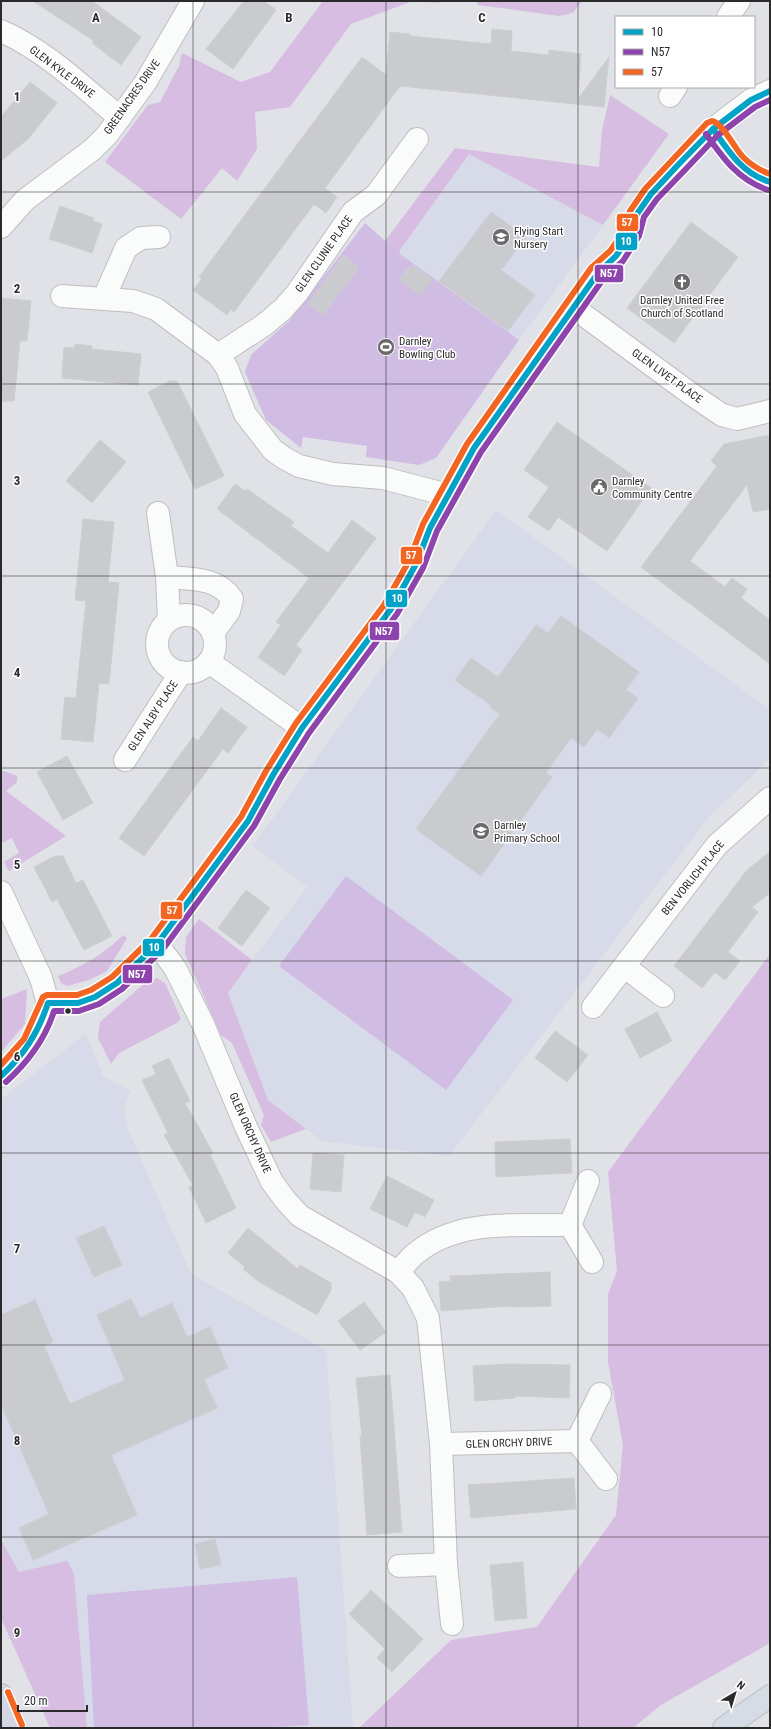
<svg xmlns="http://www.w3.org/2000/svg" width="771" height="1729" font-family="'Roboto Condensed',sans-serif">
	<rect width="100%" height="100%" fill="#e0e2e7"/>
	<!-- education -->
	<g fill="#d6dae9">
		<polygon points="469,154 603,225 519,340 400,254 400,250"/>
		<polygon points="496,510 770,710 770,759 709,817 449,1156 322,1141 268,1100 228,993 307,887 253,846"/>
		<polygon points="86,1034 103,1076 131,1091 124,1109 127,1127 191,1274 326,1350 353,1728 87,1728 74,1574 1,1597 1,1099"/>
	</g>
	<!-- green -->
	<g fill="#d7bde1">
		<polygon points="323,1 441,1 439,3 413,1 351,24 290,107 255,112 257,149 237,181 222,168 181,219 105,162 148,105 160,102 179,66 182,53 241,82 270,72"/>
		<polygon points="476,1 582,1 573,13 559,16 478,5"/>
		<polygon points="610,95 669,134 603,225 469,154 400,250 400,254 385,241 455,148 599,167 602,130"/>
		<polygon points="3,771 17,776 17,782 6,791 66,836 9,871 4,862 19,853 12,838 1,843 1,772"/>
		<polygon points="199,919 252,960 228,993 268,1100 306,1129 271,1142 261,1125 264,1115 232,1043 221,1035 185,954 186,937"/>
		<path d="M123,935L127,938L107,971L89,980L67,986L61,983L58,976C81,967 106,953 123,935Z"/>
		<polygon points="770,954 770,1643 661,1705 633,1728 359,1728 451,1640 537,1627 616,1515 623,1445 608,1362 608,1294 617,1271 608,1172"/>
		<polygon points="157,978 165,983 181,1019 175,1024 119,1053 111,1064 98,1038 100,1022 147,981"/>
		<polygon points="27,989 25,1024 1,1052 1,999"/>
		<polygon points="1,1540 19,1572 67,1561 74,1574 87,1728 50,1728 1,1618"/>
	</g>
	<!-- pitch -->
	<g fill="#d1bce4">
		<polygon points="365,223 400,254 519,340 436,458 419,465 366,457 367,446 303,437 301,448 266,420 245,372 251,355 290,320"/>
		<polygon points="346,876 513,1000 446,1090 279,966"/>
		<polygon points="297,1577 309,1725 255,1728 94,1728 87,1595"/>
	</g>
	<!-- building -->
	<g fill="#cacbcf" stroke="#ccced2">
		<polygon points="33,1 92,1 141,37 121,65 92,43 94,41"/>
		<polygon points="244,1 264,1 276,10 233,69 206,49"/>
		<polygon points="492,29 512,31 511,51 549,55 549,50 581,54 578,99 609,57 604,107 400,86 325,188 337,197 326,213 314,204 234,312 231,309 227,315 193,290 202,279 199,277 362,57 386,75 390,32 410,34 410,36 491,44"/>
		<polygon points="30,82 57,103 28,139 1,161 1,117"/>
		<polygon points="60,206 94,218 93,221 102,224 92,253 49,239"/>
		<polygon points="491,212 526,237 501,270 535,295 508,331 439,281"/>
		<polygon points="691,222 738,257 674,343 627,308"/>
		<polygon points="344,255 359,267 323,315 308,304"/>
		<polygon points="408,267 416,267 432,280 420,295 399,280"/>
		<polygon points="1,298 31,301 27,341 20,341 14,401 1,401"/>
		<polygon points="75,344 92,346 92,349 141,354 138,385 62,378 64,347 74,348"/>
		<polygon points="170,381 177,381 224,476 195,489 148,392"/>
		<polygon points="557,422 651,488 607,551 558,517 549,531 528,517 549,487 524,470"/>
		<polygon points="770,435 770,509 753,512 747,485 690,561 725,587 732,578 747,589 741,598 770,620 770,664 641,567 717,466 711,461 724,444"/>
		<polygon points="100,440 126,462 92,503 66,481"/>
		<polygon points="235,484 245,491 247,489 294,522 291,526 328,553 352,520 376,538 296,645 302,650 284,676 258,657 281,625 276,622 309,578 217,509"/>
		<polygon points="83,519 114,522 108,582 119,583 109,684 99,683 93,742 61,739 65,697 76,698 86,601 75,600"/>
		<polygon points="561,616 639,672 626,690 638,698 609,738 597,729 584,747 571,738 546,773 552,777 481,876 416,829 500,714 490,707 491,705 455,680 471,658 498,677 536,625 548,633"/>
		<polygon points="221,708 247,727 228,753 223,749 144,856 119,838 193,737 198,741"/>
		<polygon points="67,756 93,803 63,820 37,772"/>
		<polygon points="770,852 770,893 752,907 758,912 728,952 740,961 725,980 715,972 702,988 674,966 747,870"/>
		<polygon points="55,856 63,856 76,883 83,880 112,936 84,950 57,899 52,902 34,867"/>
		<polygon points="246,890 270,908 242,946 218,928"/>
		<polygon points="657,1012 672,1041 640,1058 625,1029"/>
		<polygon points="555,1031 588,1055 567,1082 535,1058"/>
		<polygon points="169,1058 190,1101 185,1103 213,1153 210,1154 236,1208 206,1223 189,1187 193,1185 164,1135 168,1133 142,1080 156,1074 152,1066"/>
		<polygon points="570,1139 572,1173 496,1177 495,1142"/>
		<polygon points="313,1153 344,1155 341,1192 310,1189"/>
		<polygon points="387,1176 434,1200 425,1217 415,1212 407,1227 370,1209"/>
		<polygon points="104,1226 122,1265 94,1277 76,1238"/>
		<polygon points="248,1228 298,1269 300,1265 331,1283 331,1290 317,1315 258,1281 243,1269 245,1267 228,1253"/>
		<polygon points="550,1272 551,1306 511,1307 511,1306 441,1311 439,1282 451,1281 450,1276"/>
		<polygon points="131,1299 140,1318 172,1303 187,1337 210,1327 228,1368 204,1379 217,1408 111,1455 137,1515 33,1560 19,1528 49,1514 1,1404 1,1315 35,1300 53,1342 44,1346 70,1404 125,1380 97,1315"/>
		<polygon points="364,1302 386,1332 360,1350 338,1321"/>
		<polygon points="509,1364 570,1365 569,1398 515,1396 515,1398 475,1401 473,1366"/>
		<polygon points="390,1375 402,1532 367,1535 360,1436 362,1436 356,1378"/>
		<polygon points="574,1478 576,1509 471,1518 468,1485"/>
		<polygon points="215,1539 221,1565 200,1569 195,1544"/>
		<polygon points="523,1562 527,1618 495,1621 490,1565"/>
		<polygon points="371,1590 423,1639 392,1672 377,1658 385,1649 349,1614"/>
	</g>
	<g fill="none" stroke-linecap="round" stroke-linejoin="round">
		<defs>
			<g id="minor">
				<polyline points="728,17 739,1"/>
				<path d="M1,31C45,50 83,87 120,118"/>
				<polyline points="670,96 676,87"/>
				<polyline points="1,227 25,200 92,150 107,135 145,83 193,1"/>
				<polyline points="62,296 133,301 156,309 218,355 227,368 245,414 273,450 284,458 299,466 333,474 383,478 448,495"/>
				<polyline points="104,298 126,248 141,238 159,237"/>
				<polyline points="573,307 691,394 722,415 737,419 770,411"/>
				<polyline points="218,355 264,325 283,309 297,293 353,212 376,195 417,139"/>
				<polyline points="158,513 167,577 169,620"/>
				<path d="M167,577C190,579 218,577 232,599L229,611L213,633"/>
				<circle cx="186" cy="644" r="29"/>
				<polyline points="209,662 302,728"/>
				<polyline points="125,760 181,672"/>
				<polyline points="1,892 41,978 48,1003"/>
				<polyline points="157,944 175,968 203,1024 246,1127 272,1182 286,1201 300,1216 398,1272 413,1288 428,1318 441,1444 446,1564 452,1624"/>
				<polyline points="625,967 663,996"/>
				<polyline points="593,1007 717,845 770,798"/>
				<path d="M1,1076C26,1054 39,1034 48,1003H78L95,997L117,983L157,944L248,821L273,775L302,728L391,609L416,564L430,528L474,448L598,273L616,256L632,233L637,214L651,194L677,166L713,129L751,100L770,91"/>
				<polyline points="588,1181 570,1225 592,1262"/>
				<path d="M398,1272C404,1266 409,1259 415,1254C458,1218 517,1226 570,1225"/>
				<polyline points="600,1394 577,1441 606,1479"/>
				<polyline points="441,1444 577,1441"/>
				<polyline points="399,1566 446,1564"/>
			</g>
			<polyline id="major" points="1,1695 15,1728"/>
			<polyline id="highway" points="724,1728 770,1696"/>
		</defs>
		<!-- minor casing -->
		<use href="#minor" stroke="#bebfbf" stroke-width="24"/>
		<!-- major casing -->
		<use href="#major" stroke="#bdbebf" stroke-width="24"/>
		<!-- highway casing -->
		<use href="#highway" stroke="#bdbebf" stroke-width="24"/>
		<!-- minor -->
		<use href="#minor" stroke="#fafbfb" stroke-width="22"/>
		<!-- major -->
		<use href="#major" stroke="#d5d6e4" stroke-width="22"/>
		<!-- highway -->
		<use href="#highway" stroke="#d5dce6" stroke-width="22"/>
		<defs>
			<g id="bus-1">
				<path d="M713,129C729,152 742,173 770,182"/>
				<path d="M1,1076C24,1055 38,1033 48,1003H78L95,997L117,983L157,944L248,821L273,775L302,728L391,609L416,564L430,528L474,448L598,273L616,256L632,233L637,214L651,194L677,166L713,129L751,100L770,91"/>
			</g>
			<g id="bus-2">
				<path d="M706,134C723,158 738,180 768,190"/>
				<path d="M6,1082C28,1062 45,1040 54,1011H79L99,1004L122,989L163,949L254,826L280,779L309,733L397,614L423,568L437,531L481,452L604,278L623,261L639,236L644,217L657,199L683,172L718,135L755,107L770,100"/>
			</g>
			<g id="bus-3">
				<path d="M1,1065L24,1039L43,997L47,995H77L91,990L112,977L151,939L241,817L266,771L296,723L384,605L409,561L423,524L467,444L591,268L610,251L625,230L630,211L645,189L707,123L712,121C722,122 735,149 743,157C751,165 759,170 770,174"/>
				<polyline points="8,1692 22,1725"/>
			</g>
		</defs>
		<!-- bus-1 casing -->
		<use href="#bus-1" stroke="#fff" stroke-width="9"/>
		<!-- bus-2 casing -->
		<use href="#bus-2" stroke="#fff" stroke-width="9"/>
		<!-- bus-3 casing -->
		<use href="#bus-3" stroke="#fff" stroke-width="9"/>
		<!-- bus-1 -->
		<use href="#bus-1" stroke="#02a3c6" stroke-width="6"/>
		<!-- bus-2 -->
		<use href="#bus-2" stroke="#8e44ad" stroke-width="6"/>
		<!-- bus-3 -->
		<use href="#bus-3" stroke="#f26522" stroke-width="6"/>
	</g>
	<!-- grid -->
	<path fill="none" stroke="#2a2a2a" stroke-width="1" stroke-opacity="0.55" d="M193,1V1728M386,1V1728M578,1V1728M1,192H770M1,384H770M1,576H770M1,768H770M1,961H770M1,1153H770M1,1345H770M1,1537H770"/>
	<!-- icons -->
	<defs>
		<symbol id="school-disc" viewBox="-11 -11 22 22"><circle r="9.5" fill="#6a6a6c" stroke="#fff"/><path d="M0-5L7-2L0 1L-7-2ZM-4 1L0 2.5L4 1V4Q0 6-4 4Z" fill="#fff"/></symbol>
		<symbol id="church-disc" viewBox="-11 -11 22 22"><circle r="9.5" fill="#6a6a6c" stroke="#fff"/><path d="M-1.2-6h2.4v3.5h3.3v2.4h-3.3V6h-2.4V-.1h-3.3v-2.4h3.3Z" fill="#fff"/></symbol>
		<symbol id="stadium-disc" viewBox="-11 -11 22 22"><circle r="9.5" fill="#6a6a6c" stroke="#fff"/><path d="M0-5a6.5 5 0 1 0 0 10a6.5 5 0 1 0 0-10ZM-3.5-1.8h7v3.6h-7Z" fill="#fff"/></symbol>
		<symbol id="civic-disc" viewBox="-11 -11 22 22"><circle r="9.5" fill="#6a6a6c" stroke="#fff"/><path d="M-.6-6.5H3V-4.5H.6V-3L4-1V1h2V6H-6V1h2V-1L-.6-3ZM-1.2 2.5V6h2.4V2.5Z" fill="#fff"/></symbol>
	</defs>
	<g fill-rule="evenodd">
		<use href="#school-disc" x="491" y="227" width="20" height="20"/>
		<use href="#church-disc" x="672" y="272" width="20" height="20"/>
		<use href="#stadium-disc" x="376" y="337" width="20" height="20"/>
		<use href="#civic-disc" x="589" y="477" width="20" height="20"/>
		<use href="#school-disc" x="471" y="821" width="20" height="20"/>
	</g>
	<!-- markers -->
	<circle fill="#2a2a2a" stroke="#fff" stroke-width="1.5" cx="68" cy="1011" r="3.5"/>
	<g text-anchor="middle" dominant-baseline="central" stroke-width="3" stroke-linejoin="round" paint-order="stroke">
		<!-- street labels -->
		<g font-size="11" fill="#2a2a2a" stroke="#fff">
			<text transform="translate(62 72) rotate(37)">GLEN KYLE DRIVE</text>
			<text transform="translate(132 97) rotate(-55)">GREENACRES DRIVE</text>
			<text transform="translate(324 254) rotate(-55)">GLEN CLUNIE PLACE</text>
			<text transform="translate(667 376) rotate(36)">GLEN LIVET PLACE</text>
			<text transform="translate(153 716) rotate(-57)">GLEN ALBY PLACE</text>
			<text transform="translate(693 878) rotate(-51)">BEN VORLICH PLACE</text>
			<text transform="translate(250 1133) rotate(66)">GLEN ORCHY DRIVE</text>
			<text transform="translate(509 1443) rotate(-2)">GLEN ORCHY DRIVE</text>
		</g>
		<!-- poi labels -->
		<g font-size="11" fill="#2a2a2a" stroke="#fff" text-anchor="start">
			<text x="514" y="231">Flying Start<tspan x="514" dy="13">Nursery</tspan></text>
			<text x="682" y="300" text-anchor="middle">Darnley United Free<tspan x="682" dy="13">Church of Scotland</tspan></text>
			<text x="399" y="341">Darnley<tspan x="399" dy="13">Bowling Club</tspan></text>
			<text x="612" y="481">Darnley<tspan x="612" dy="13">Community Centre</tspan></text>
			<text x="494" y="825">Darnley<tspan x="494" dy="13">Primary School</tspan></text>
		</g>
	</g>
	<g font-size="13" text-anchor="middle" font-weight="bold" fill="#2a2a2a" stroke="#fff" stroke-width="3" stroke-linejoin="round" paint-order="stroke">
		<text x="96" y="22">A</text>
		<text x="289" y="22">B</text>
		<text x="482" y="22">C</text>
		<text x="17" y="101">1</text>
		<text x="17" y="293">2</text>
		<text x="17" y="485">3</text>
		<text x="17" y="677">4</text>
		<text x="17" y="869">5</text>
		<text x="17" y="1061">6</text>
		<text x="17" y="1253">7</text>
		<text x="17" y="1445">8</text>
		<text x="17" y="1637">9</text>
	</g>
	<g stroke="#fff" stroke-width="1.5">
		<rect x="616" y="213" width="23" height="19" rx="4" fill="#f26522"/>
		<rect x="615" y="232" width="23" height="19" rx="4" fill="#02a3c6"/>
		<rect x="594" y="264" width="30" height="19" rx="4" fill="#8e44ad"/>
		<rect x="400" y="546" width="23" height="19" rx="4" fill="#f26522"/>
		<rect x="385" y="589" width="23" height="19" rx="4" fill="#02a3c6"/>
		<rect x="369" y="621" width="31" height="20" rx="4" fill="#8e44ad"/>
		<rect x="160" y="901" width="23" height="19" rx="4" fill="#f26522"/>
		<rect x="142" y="938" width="23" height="19" rx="4" fill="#02a3c6"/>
		<rect x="122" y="964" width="31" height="20" rx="4" fill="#8e44ad"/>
	</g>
	<g font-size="11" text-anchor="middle" font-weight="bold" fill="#fff">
		<text x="627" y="226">57</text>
		<text x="626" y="245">10</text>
		<text x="609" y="277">N57</text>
		<text x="411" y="559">57</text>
		<text x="397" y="602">10</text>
		<text x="384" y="635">N57</text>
		<text x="172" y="914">57</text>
		<text x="154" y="951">10</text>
		<text x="137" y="978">N57</text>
	</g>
	<!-- border -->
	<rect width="771" height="1729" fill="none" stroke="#2a2a2a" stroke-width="4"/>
	<!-- legend -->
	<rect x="615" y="16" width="140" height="72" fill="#ffffff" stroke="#aaaaaa"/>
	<rect x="623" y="29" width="20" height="6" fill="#02a3c6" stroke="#aaaaaa"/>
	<text x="651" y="36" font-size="12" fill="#2a2a2a">10</text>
	<rect x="623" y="49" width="20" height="6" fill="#8e44ad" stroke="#aaaaaa"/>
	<text x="651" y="56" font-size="12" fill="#2a2a2a">N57</text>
	<rect x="623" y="69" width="20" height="6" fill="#f26522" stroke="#aaaaaa"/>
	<text x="651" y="76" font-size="12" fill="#2a2a2a">57</text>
	<!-- north arrow -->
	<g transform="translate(735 1693) rotate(38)" stroke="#ffffff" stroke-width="3" paint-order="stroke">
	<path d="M0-3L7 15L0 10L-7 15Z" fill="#2a2a2a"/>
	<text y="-6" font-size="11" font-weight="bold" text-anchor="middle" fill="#2a2a2a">N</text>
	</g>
	<!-- scale -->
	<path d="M18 1705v6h69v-6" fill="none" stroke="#2a2a2a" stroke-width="2"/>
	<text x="24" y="1705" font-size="12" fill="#2a2a2a" stroke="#ffffff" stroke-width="3" paint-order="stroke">20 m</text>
</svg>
